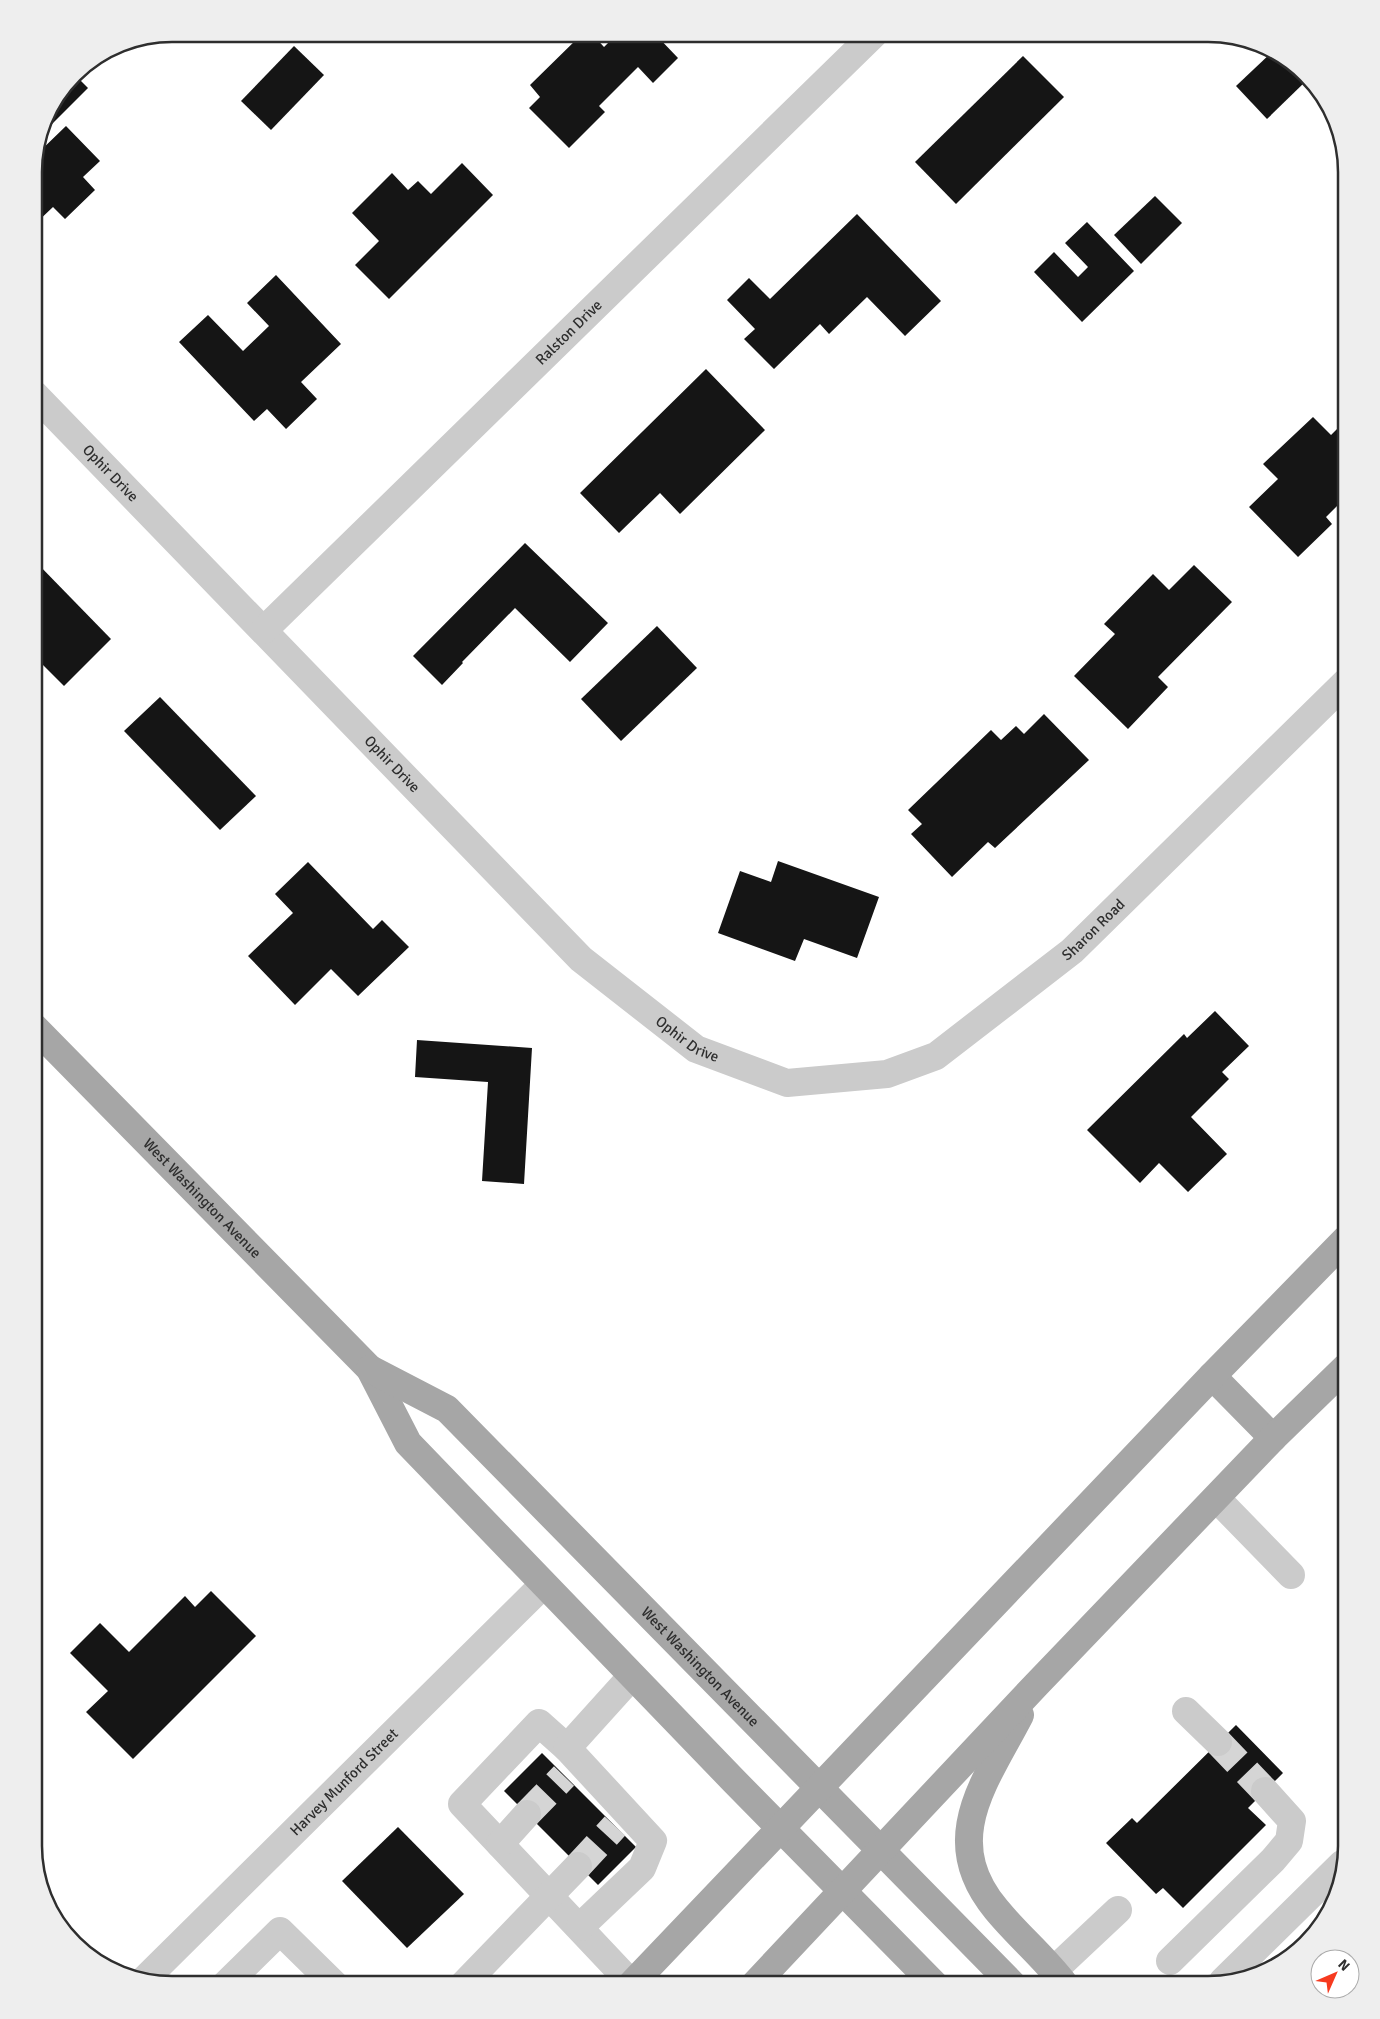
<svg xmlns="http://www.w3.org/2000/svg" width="1380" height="2019" font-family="Signika,sans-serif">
	<rect width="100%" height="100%" fill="#fff"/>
	<!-- building -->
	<g fill="#151515">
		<polygon points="582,34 592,34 604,47 617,34 655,34 678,58 653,83 638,67 599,106 605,112 569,148 529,108 540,97 530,85"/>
		<polygon points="294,46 324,75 271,130 241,101"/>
		<polygon points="1273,51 1277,52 1306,81 1267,119 1236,86"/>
		<polygon points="1023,56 1064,97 956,204 915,162"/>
		<polygon points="74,74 88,88 41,135 44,119"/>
		<polygon points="66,126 100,161 83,177 95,190 65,219 53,207 34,225 34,163 36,155"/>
		<polygon points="462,163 493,195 389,299 355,265 379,241 352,213 392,173 408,190 418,181 431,194"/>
		<polygon points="1155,196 1182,223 1141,264 1114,235"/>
		<polygon points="857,214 941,301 905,336 867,297 829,334 820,324 774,369 744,339 755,329 727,300 749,278 770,299"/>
		<polygon points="1087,222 1134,271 1082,322 1034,272 1054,252 1078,277 1088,267 1065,243"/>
		<polygon points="276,275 341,344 301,382 317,399 286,429 267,409 254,421 179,342 208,315 243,351 269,326 247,303"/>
		<polygon points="706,369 765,430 680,514 660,493 619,533 580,493"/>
		<polygon points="1313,417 1331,435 1346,420 1346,497 1326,517 1332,524 1298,557 1249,507 1278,479 1263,464"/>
		<polygon points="525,543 608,623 570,662 515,608 462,662 463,663 442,685 413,656"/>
		<polygon points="34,560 111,639 64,686 34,656"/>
		<polygon points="1194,565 1232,602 1158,677 1168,687 1128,729 1074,676 1115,634 1104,624 1153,574 1169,590"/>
		<polygon points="657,626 697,668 621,741 581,699"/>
		<polygon points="160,697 256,796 220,830 124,731"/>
		<polygon points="1044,714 1089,760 995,848 988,842 952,877 911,834 922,824 908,810 991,730 1001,740 1016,726 1024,734"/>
		<polygon points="778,861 879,897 857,958 804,939 795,961 718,933 740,871 771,882"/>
		<polygon points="308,862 373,929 382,920 409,947 358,996 331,969 295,1005 248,956 293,913 275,894"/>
		<polygon points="1215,1011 1249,1046 1222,1072 1229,1079 1191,1117 1227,1154 1188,1192 1159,1163 1140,1183 1087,1130 1184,1034 1187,1038"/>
		<polygon points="417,1040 532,1048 524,1184 482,1181 488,1082 415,1077"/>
		<polygon points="211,1591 256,1636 133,1759 86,1712 108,1691 70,1653 100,1623 129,1652 185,1596 195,1607"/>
		<polygon points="1236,1725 1283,1773 1248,1808 1266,1825 1183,1908 1163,1888 1156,1894 1106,1843 1132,1818 1137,1823"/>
		<polygon points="542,1753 636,1847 598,1885 504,1791"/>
		<polygon points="398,1827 464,1894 407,1948 342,1881"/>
	</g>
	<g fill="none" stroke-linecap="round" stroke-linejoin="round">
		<!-- minor-tunnel -->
		<g stroke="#d5d5d5" stroke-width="28" stroke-dasharray="28 14" stroke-linecap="butt">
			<polyline points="1218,1742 1265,1791"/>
			<polyline points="527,1814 564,1776"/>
			<polyline points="578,1866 615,1826"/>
		</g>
		<!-- minor -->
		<g stroke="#cbcbcb" stroke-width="28">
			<path id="s1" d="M34,394L581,959L696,1049L787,1083L887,1074L936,1056L1072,951L1346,682"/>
			<path id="s2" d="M264,630L874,34"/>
			<polyline points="1216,1498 1291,1575"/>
			<polyline points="1186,1711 1218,1742"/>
			<polyline points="567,1748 539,1723 462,1804 632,1984"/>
			<polyline points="500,1844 527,1814"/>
			<polyline points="580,1927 642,1868 653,1841 567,1748 632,1676"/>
			<polyline points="1170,1961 1273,1860 1289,1841 1292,1821 1265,1791"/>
			<polyline points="1053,1971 1118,1910"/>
			<path id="s3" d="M145,1979L543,1585"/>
			<polyline points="1223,1981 1342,1864"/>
			<polyline points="225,1985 280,1931 335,1985"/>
			<polyline points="463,1985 578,1866"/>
		</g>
		<!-- major -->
		<g stroke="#a6a6a6" stroke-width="28">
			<path id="s4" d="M34,1027L370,1369L408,1443L734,1781L935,1985"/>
			<path id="s5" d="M370,1369L447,1409L1013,1985"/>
			<polyline points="1212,1376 1273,1438"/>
			<path d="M1020,1715C986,1781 938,1839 996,1909C1018,1936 1045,1958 1065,1985"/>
			<polyline points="631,1985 1212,1376 1346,1239"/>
			<polyline points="754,1985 1036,1685 1273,1438 1346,1367"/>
		</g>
	</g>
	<g text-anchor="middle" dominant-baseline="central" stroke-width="5" stroke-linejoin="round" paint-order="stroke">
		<!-- street labels -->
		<g font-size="15" fill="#2e2e2e" stroke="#fff">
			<text stroke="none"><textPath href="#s2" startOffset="426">Ralston Drive</textPath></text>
			<text stroke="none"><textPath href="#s1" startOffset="110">Ophir Drive</textPath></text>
			<text stroke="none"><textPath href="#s1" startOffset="515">Ophir Drive</textPath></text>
			<text stroke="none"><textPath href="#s1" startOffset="1384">Sharon Road</textPath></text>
			<text stroke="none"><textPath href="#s1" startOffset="920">Ophir Drive</textPath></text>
			<text stroke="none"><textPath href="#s4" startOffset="240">West Washington Avenue</textPath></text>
			<text stroke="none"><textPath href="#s5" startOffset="448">West Washington Avenue</textPath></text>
			<text stroke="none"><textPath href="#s3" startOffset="280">Harvey Munford Street</textPath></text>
		</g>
	</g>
	<!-- crop -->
	<path d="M0 0H1380V2019H0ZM172 42H1208A130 130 0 0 1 1338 172V1846A130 130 0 0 1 1208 1976H172A130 130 0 0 1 42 1846V172A130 130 0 0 1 172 42Z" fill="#eee" fill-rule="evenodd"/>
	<path fill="none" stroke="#2e2e2e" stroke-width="2.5" d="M172 42H1208A130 130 0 0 1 1338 172V1846A130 130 0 0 1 1208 1976H172A130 130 0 0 1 42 1846V172A130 130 0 0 1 172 42Z"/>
	<!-- north arrow -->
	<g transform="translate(1335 1974) rotate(45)"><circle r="24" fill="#ffffff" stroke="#ababab"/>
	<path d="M0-4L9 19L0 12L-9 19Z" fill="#f63a1f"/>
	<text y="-8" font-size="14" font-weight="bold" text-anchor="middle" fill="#2e2e2e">N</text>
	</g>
</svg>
